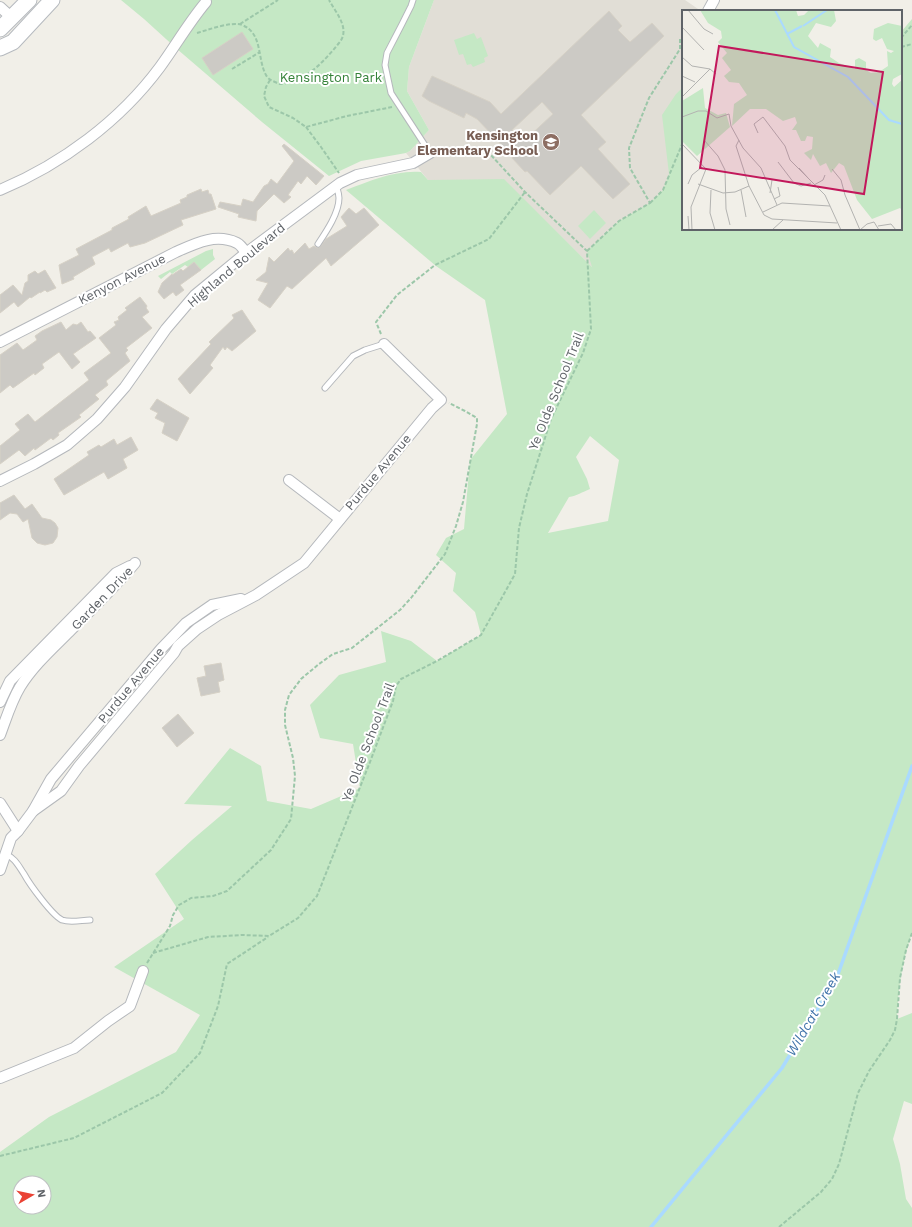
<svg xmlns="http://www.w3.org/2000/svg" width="912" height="1227" font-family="'Work Sans',sans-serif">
	<rect width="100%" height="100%" fill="#f1efe8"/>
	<!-- education -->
	<polygon fill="#e1ded6" points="434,0 685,0 701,11 683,11 683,203 613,288 504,180 428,180 406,153 410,151 429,130 407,91 409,67"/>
	<!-- green -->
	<g fill="#c5e8c5" fill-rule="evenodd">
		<polygon points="121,0 434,0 409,67 407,91 429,130 410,151 406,153 361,161 329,176 262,122 177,49 144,19"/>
		<path d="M912,19V933C902,962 898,988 897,1019L912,1013V1104L904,1101L893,1139L900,1164L906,1199L912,1208V1227H0V1152L49,1117L176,1052L200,1015L114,967L184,919L155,874L192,840L232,806L184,804L230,748L261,766L267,801L311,809L360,788L353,744L320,738L310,705L339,675L386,662L381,631L411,641L437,661L481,635L475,612L453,591L456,573L436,555L446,538L464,529L470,460L507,414L485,300L436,266L346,190C370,181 395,170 421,172L428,180L504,179L592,267L587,251L619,221L650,203L663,190L669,174L662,115L676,94L683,87V229H901V32ZM590,436L619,460L608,521L548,533L569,497C577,496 582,492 590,489L587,479L576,457ZM20,1183H44V1207H20Z"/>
		<polygon points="474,33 477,39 481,37 488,56 484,58 485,62 473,67 471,64 467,65 463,54 459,55 454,40"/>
		<polygon points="594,210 606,223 590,239 578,226"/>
		<polygon points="213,249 213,255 215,259 201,270 194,262 188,267 185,265 172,274 170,272 161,279 158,276 206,251"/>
	</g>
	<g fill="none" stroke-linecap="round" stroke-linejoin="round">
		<!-- stream -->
		<polyline stroke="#aadaff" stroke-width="3.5" points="651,1227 782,1068 837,977 912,766"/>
	</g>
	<!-- building -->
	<g fill="#cccac5" stroke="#d6d1c6" fill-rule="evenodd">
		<path d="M609,11L622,26L618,30L630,42L652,23L664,36L581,115L606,142L598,149L630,184L613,199L581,166L550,195L527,171L525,172L512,158L513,157L477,119L466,113L464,118L429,101L422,96L432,76L490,102L501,114ZM542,102L553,114L524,141L512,130Z"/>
		<polygon points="242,32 253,49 213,75 202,58"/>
		<polygon points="284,144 324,176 316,185 307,176 301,184 298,181 288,195 291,197 284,203 274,194 257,211 256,221 238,217 239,214 218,207 220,202 241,206 243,199 253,202 264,186 268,184 271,179 277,184 294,161 282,146"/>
		<polygon points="201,189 202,192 208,190 209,194 211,194 216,209 181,220 183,225 145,243 130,247 128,243 111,252 109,248 92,257 95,264 73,277 74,279 62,284 59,265 79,255 76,249 112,230 112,228 129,219 128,217 146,206 151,216 181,203 180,200 187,197 187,195"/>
		<polygon points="349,208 356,214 364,208 379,225 331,266 326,258 292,289 287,286 270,308 258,300 268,283 256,280 266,272 269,257 274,262 288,248 290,251 292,250 294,254 305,243 309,249 314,246 317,248 320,247 326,239 347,226 341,217"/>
		<polygon points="194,262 201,270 180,285 184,290 176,296 173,292 164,299 158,292 162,283 172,274 172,275 181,269 183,271"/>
		<polygon points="45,270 56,288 47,292 45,290 40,293 40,292 31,298 30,297 18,307 14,302 0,313 0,295 13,285 22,295 25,283 28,281 28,275 35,271 38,274"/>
		<polygon points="140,297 147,306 146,308 149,312 142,317 152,328 126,348 128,350 125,353 130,361 106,381 108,385 95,395 99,399 79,415 81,417 58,433 59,435 53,440 51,438 35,450 34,448 25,456 19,450 0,464 0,446 20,430 15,424 28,414 35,422 89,380 84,373 111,353 99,338 116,325 114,322 119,320 118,317 127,310 125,308"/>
		<polygon points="242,310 256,331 232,351 227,347 225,350 223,347 210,365 213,368 190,394 178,379 211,344 209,342 234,318 232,315"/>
		<polygon points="61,322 66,330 73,324 77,325 81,322 88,332 90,331 96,338 73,354 80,362 72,369 59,352 42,364 44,368 35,375 34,373 13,388 10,385 0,393 0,355 17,343 23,350 37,340 35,336 42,331"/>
		<polygon points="157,399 189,418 177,441 162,433 165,423 155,418 158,413 150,409"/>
		<polygon points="131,437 138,450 123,459 127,468 108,479 104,472 64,495 54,479 89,455 87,452 99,445 101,447 114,439 117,445"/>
		<polygon points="14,495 25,509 32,504 42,518 51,520 55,523 58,528 57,537 53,543 45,545 37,543 32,538 28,519 23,522 17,514 10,513 0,520 0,503"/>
		<polygon points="221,663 224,680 218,682 220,692 201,696 197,678 206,676 204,666"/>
		<polygon points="178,714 194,733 177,747 162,728"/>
	</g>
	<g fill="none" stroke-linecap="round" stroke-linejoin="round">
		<defs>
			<g id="service">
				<polyline points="413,0 411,6 402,24 387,53 385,65 391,93 430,153"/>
				<path d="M318,244C326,232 339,213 339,198C339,193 337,189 336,185"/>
				<polyline points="325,388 353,356 365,350 384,344"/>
				<path d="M5,854C15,858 18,865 24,874C30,885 52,915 62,920C71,923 82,920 90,920"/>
			</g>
			<g id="minor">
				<polyline points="0,7 12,18"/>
				<polyline points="708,11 714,0"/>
				<path d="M0,190C62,164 120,121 160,67C176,45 189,22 206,2"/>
				<path d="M0,342L176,252C196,243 216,233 237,243C241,245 244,250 246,253"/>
				<polyline points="289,480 340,519"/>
				<polyline points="0,481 34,464 67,445 97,419 125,387 166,329 195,295 246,253 340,183 357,175 413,163 430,153"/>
				<polyline points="0,702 10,681 116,573 130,566"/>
				<path d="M0,735C6,719 11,702 20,687C33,666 52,649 69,632C92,609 115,587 135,563"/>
				<polyline points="0,803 18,831"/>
				<polyline points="33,811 61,791 79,766 174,653 178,646 197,629 218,615 256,595 304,563 432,408 441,400 384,344"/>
				<polyline points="0,870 11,838 18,831 33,811 51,779 161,649 186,623 212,605 241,599"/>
				<polyline points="0,1078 74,1048 108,1021 130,1006 143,971"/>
			</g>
			<g id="secondary">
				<polyline points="0,29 29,0"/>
				<polyline points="0,48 13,42 52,0"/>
			</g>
		</defs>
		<!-- service casing -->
		<use href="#service" stroke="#b5b8bc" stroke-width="7"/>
		<!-- minor casing -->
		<use href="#minor" stroke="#b5b8bc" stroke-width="12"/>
		<!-- secondary casing -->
		<use href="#secondary" stroke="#b6babf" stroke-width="17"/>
		<!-- path -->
		<g stroke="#9cc7a9" stroke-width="2" stroke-dasharray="4 2" stroke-linecap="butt">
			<polyline points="240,24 278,0"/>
			<path d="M197,33C208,30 231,21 242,25C263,33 257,59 266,75C268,79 271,80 275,82C277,83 279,84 281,84C283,84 287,83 290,82C310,77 326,59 339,43C351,29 336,13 329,0"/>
			<polyline points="901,38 912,25"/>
			<polyline points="901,47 912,44"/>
			<polyline points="232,69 260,52"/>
			<polyline points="270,80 266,87 264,96 269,107 293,118 306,127 347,116 392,107"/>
			<polyline points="306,127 321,147 339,173"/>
			<polyline points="650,203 663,190 683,142"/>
			<polyline points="587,251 619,221 650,203 630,168 629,148 649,98 680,49 680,37"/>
			<polyline points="381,334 376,322 397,295 435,265 489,239 525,192"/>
			<polyline points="153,953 208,937 242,935 269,936 298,918 317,896 370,762 393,701 396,686 401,679 437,661 481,635 515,574 519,528 527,494 545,438 551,419 583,353 591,329 587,251 525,192 490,154"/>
			<polyline points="147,963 170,926 173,915 179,905 191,898 213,896 227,891 271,850 291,819 295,776 293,758 285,725 285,710 289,695 301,679 319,664 333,654 352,648 400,610 411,598 445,554 456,526 463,502 477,424 477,418 465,411 449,403"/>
			<polyline points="0,1156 74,1138 162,1093 200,1053 218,1006 227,964 268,937"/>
			<polyline points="779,1227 821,1192 832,1179 839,1164 858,1093 869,1071 890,1040 895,1030 897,1019 900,978 906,950 912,933"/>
		</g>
		<!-- service -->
		<use href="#service" stroke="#fff" stroke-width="5"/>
		<!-- minor -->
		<use href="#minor" stroke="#fff" stroke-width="10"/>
		<!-- secondary -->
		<use href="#secondary" stroke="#fff" stroke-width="15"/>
	</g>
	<!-- icons -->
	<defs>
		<symbol id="school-disc" viewBox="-11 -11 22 22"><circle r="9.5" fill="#8d6e63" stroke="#fff"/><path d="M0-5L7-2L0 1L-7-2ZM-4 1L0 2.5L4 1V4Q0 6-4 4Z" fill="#fff"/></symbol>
	</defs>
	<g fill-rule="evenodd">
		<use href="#school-disc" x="541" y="132" width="20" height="20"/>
	</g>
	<g text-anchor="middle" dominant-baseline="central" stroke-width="4" stroke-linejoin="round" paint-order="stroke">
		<!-- park labels -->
		<g font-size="13" fill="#348238" stroke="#fff">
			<text x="331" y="77">Kensington Park</text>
		</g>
		<!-- education labels -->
		<g font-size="13" font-weight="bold" fill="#785e54" stroke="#fff" text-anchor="end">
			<text x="538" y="135">Kensington<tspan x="538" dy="15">Elementary School</tspan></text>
		</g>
		<!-- street labels -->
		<g font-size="13" fill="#5f6368" stroke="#fff">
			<text transform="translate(236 265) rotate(-40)">Highland Boulevard</text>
			<text transform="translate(122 279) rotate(-27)">Kenyon Avenue</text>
			<text transform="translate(556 391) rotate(-68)">Ye Olde School Trail</text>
			<text transform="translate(378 472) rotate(-50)">Purdue Avenue</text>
			<text transform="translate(102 598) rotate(-46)">Garden Drive</text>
			<text transform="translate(131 685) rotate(-50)">Purdue Avenue</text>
			<text transform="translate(368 742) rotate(-69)">Ye Olde School Trail</text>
		</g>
		<!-- water labels -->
		<g font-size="14" font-style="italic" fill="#4174aa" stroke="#fff">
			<text transform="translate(813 1014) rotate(-60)">Wildcat Creek</text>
		</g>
	</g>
	<!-- overview -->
	<g transform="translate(682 10)">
		<rect width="220" height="220" fill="#f1efe8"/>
		<path d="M18,0H114L116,6L122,5L127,0H152L154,11L149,17L134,13L126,26L136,38L138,33L149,39L148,47L157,53L173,59V50L177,48L184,52V60L189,63L197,62L206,56L205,41L209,43L212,41L205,39L200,28L194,31L191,29L192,19L206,13L220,16V64L211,69L210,74L212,77L220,70V200L218,198L190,209L175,190L162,156L157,153L149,163L144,153L138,156L131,144L129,150L122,143L130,139L131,127L125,126L123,131H119L114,120H110L115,113L113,107L101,111L84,99H68L50,116L52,94L65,85L57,73L47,72L42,66L49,60L40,48L45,43L36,32L40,28L39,21L26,13ZM21,78L23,98L36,105L44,103L48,117L15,146L0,131V91Z" fill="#c5e8c5"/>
		<path fill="none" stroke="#aadaff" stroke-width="2" d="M93,0L112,37L166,67L207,110L220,114M121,16L145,0M105,24L120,16"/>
		<path fill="none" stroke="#b3b3b1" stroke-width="1" d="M6,0L22,19L31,24M0,17L22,40M0,47L10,56L28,59L34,64M0,66L13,72M0,87L28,59M0,107L16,101H24L35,108L47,104L49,116L61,138L79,158L95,195M76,123L72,114L81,107L103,136M22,130L36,146L43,160L44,199L48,215M57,130L54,136L67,176L82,205L90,209L155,213M0,134L24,159L9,197L10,220M103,136L108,150L143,185L159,220M96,152L112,173L119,176L129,173M117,158L126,168M150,159L159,170L163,185L178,220M6,174L10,165L20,157M16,174L41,183L53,182L67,176M132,175L141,170L143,165M29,180L28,203L33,220M59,180L64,207M88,183L90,170M92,189L98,186L96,177M81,202L100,193L148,196M6,206L7,220M196,216L209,214L214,220M90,220L101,210M178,220L185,214L192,212L197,220"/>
		<path fill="#c2185b" fill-opacity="0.15" stroke="#c2185b" stroke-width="2" d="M37,36L201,62L182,184L18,158Z"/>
		<rect width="220" height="220" fill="none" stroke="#5f6368" stroke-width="2"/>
	</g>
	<!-- north arrow -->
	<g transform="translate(32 1195) rotate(81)"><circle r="19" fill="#ffffff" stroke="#bfc1c3"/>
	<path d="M0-3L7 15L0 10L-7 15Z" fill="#ea4335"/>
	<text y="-6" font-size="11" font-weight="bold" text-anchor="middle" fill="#5f6368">N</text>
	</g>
</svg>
